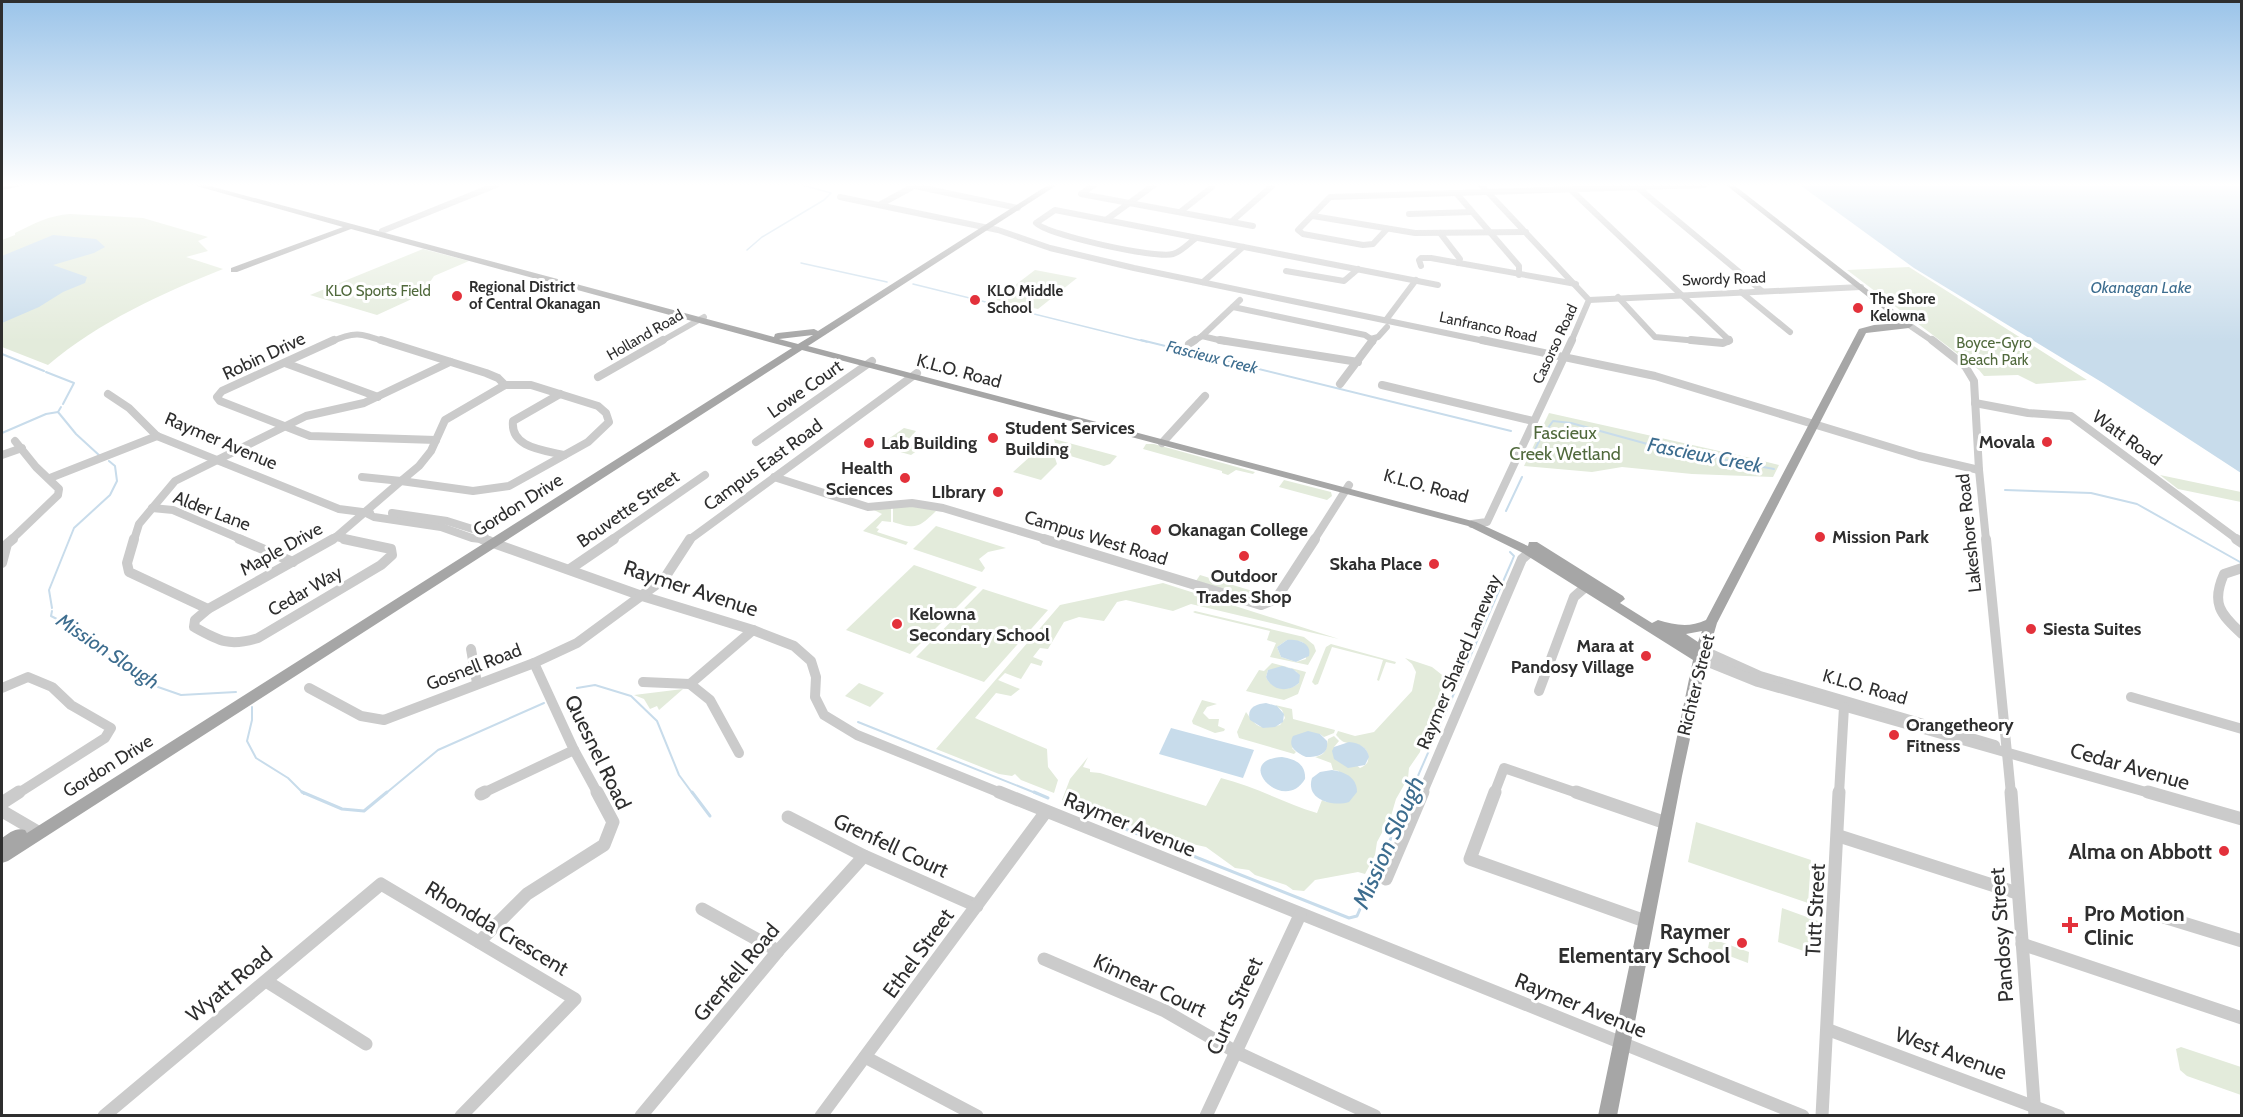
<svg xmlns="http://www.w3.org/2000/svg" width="2243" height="1117" font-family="Cabin,sans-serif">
	<rect width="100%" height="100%" fill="#fff"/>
	<!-- green -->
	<g fill="#e3ebdb" fill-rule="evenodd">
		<path d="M70,214L143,218L208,237L198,241L208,251L186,257L223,269C161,294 100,321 48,365L2,347V240L15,235V233C33,224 50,215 70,214Z"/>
		<polygon points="423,249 469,261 434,276 428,285 406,295 414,298 377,315 310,295"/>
		<polygon points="1909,267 2087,380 2036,384 2018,375 1984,376 1979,370 1847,270"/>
		<polygon points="1035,270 1077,278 1038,309 996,300"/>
		<polygon points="1549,413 1755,459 1779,465 1773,477 1692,474 1622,467 1592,472 1524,466"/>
		<polygon points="904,428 916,431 905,443 921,448 911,455 886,448 890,444 884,442"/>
		<polygon points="1054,439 1117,456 1110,464 1104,466 1057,452"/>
		<polygon points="1146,444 1154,444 1255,472 1253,474 1236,470 1228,475 1222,473 1222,471 1143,449"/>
		<polygon points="1042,451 1054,455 1057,464 1041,480 1013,472 1033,454 1038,455"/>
		<polygon points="2160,475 2241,492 2241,502 2178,489"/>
		<polygon points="1284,480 1331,492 1332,496 1327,500 1279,487"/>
		<path d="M904,505L933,510L936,511C919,527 917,530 893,522V507Z"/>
		<polygon points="891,507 891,522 882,521 876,528 879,529 877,532 908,542 906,545 863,531 882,514 874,510"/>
		<polygon points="936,526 1006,548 988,552 979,559 985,568 982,572 913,549"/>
		<polygon points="914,565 977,587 910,654 846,630"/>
		<polygon points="1200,575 1269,596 1256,599 1196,581"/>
		<polygon points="1163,583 1339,639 1191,604 1173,611 1126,600 1117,602 1104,621 1079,617 1064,622 1048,649 1040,648 1033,657 1043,661 1041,666 1031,663 1021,679 1005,673 998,680 1020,689 1011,696 996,693 975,718 1047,749 1048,767 1058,780 1054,793 1021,780 1015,774 1012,776 999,774 936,749 1060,605"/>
		<polygon points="983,589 1048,610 984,682 916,657"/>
		<path d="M1195,611L1304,637L1314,645L1316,651L1308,665L1270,657L1276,643L1267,640L1270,631L1195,613L1193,612ZM1287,640L1303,642L1306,659L1296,662L1281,657L1277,647Z"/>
		<polygon points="1331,644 1396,662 1395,664 1386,662 1379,681 1377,680 1383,660 1332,647 1318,684 1315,685 1312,682 1326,647"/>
		<path d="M1405,658L1432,667L1451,682L1447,683C1447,694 1437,701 1437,712L1432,715V723L1425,732L1420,752L1409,768L1408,778L1396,799L1391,816L1377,842L1375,855L1365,874L1358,872L1315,880L1304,891L1293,890L1286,885L1255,875L1249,870L1235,868L1206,847L1183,842L1167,833L1148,831L1124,823L1062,800L1070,779L1088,757L1083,767L1090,769V772L1100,773L1206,806L1221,778C1254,786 1284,803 1317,813L1322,800L1326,802L1339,771L1333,770L1331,763L1315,757C1327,755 1326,748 1328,739L1334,736L1339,741L1334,747L1360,768C1366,765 1369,763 1368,756C1367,743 1353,745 1344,742C1341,741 1338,737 1336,735L1338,731L1355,736L1374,732L1412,691L1416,672L1412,664Z"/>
		<path d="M1272,663L1306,672L1298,694L1284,700L1246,691L1259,670L1264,671ZM1288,667L1297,672L1299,683C1289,692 1272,690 1266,677L1268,670Z"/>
		<polygon points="859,683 884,693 870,707 845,696"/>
		<polygon points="683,689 659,710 657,706 650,709 644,699 634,695"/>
		<polygon points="1202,700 1217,704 1207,707 1203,713 1209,719 1219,719 1218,726 1225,729 1224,731 1215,733 1193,724 1192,721"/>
		<path d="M1275,705L1292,709L1293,719L1335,730L1334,733L1324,737L1320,734L1292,748L1296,752L1294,754L1239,738L1237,732L1246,712C1258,729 1260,729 1280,725L1285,718L1282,710Z"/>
		<polygon points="1696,822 1811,860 1808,903 1688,862"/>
		<polygon points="1782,908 1818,921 1815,955 1778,942"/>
		<polygon points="1710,938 1749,952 1748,963 1708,948"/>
		<polygon points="2181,1047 2241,1067 2241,1095 2187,1076 2180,1070 2176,1049"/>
	</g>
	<!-- water -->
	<g fill="#c8dceb">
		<polygon points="1800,185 2241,185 2241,473 2103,383 1914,268"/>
		<polygon points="53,235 96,239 105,247 94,253 53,265 87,277 85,283 63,292 39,307 2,323 2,256"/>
		<path d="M1287,640C1298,639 1312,643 1309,656L1296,662L1281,657L1277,647Z"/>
		<path d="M1282,666L1293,669L1300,675L1299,683C1288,693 1272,691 1266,677L1268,670Z"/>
		<path d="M1266,703L1277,706L1284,714L1283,722L1275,727L1263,728L1250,720C1246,708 1256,704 1266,703Z"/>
		<polygon points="1171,728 1254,750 1243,778 1159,754"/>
		<path d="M1308,731L1320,734L1327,741C1329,755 1317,757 1306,757C1297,753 1287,747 1293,736Z"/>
		<path d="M1349,742C1359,743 1367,747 1369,757L1365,765L1348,768L1334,759L1332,751L1334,747Z"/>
		<path d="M1282,757C1295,759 1306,764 1305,779C1284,815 1231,760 1282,757Z"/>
		<path d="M1332,770C1346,772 1357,778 1357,792L1349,802C1333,807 1305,800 1312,778L1320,772Z"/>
	</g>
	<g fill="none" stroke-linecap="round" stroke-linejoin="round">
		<!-- stream-far2 -->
		<g stroke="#c8dceb" stroke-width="1.5">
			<polyline points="747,250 762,237 824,200 831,193 802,185"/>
			<polyline points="801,263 887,282"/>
			<polyline points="913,284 1147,342"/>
		</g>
		<!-- stream-far1 -->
		<g stroke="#c8dceb" stroke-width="2">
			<polyline points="1141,340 1511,431"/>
			<polyline points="2,354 44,371"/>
			<polyline points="46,372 74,383 63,404"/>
			<polyline points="61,407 58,412 76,434 100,456"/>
			<polyline points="2,433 46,414 58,412"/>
			<polyline points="1529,462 1540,439 1553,421 1571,423 1662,448 1774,469"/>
			<polyline points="2005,490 2091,493 2137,504 2240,562"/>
			<polyline points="1506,511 1522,477"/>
			<polyline points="52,608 49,590 74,528 110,495 117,481 115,466 109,461"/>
			<polyline points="52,611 51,616 86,634 96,647 158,687 181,695 236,692"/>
			<polyline points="577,688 595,685 631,696 657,721 679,775 693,794"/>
			<polyline points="252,707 252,720 247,741 256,758 288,778 304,794"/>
			<polyline points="858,722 1038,794"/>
			<polyline points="385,794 438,750 544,703"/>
			<polyline points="1410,794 1512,561 1514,556 1510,552"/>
		</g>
		<!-- stream -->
		<g stroke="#c8dceb" stroke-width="3">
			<polyline points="302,792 342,809 364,811 387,792"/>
			<polyline points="692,792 710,816"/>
			<polyline points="1034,792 1048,798"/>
			<polyline points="1070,807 1349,918 1357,916 1411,792"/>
		</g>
		<!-- minor-far3 -->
		<g stroke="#cbcbcb" stroke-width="6">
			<polyline points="910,185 1018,208"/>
			<polyline points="1094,185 1081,194 1253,226"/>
			<polyline points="1481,185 1589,300 1571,342"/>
			<polyline points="1637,187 1762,291"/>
			<polyline points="1571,190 1730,341 1728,342"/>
			<polyline points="1457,194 1519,266 1519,275"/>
			<polyline points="840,197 998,230 1050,248 1134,268 1489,342"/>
			<polyline points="881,204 914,186"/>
			<polyline points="1180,212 1212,187"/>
			<polyline points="1409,214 1472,212"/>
			<polyline points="1313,216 1415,233 1526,232"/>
			<polyline points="1106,220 1154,185"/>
			<polyline points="1231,222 1273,185"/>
			<polyline points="1387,229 1373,244 1363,245 1303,234 1298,230 1330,197 1704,185"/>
			<polyline points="382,231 496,185"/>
			<polyline points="1440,233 1460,259 1458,263"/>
			<path d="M1196,238C1189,243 1181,252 1173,254C1155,259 1048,235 1036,223L1055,210L1438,285"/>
			<polyline points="1421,266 1419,260 1421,258 1431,258 1576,284"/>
			<polyline points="1286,271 1344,281 1358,269"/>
			<polyline points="1203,282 1243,247"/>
			<polyline points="1741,292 1790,332"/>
			<polyline points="1618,297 1655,337 1708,342"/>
			<polyline points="1589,300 1861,287"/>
			<polyline points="1233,307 1365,335 1371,339 1378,337 1387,327"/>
			<polyline points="1386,320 1416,280"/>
			<polyline points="1909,325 1934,342"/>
			<polyline points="1202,336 1227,342"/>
			<polyline points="1371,339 1373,342"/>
			<path d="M331,342C354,331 361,333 385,342"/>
			<polyline points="660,342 704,317"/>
			<polyline points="1193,342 1202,336 1240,300"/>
		</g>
		<!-- minor-far2 -->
		<g stroke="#cbcbcb" stroke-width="8">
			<polyline points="334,340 222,391 217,397 220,401 310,436 436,440"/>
			<polyline points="381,340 486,373 498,378 505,385"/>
			<polyline points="1220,340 1358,362"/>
			<polyline points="1482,340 1655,376 1919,456 1979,470"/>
			<polyline points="1691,340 1723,343 1729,340"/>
			<polyline points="1932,340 1965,366 1974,381 1979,470 1986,540"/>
			<polyline points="1189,344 1195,340"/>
			<polyline points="285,363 378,397"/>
			<polyline points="598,377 663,340"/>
			<polyline points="1340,384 1373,340"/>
			<polygon points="505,385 531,385 598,406 606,413 609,422 588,442 509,486 473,491 401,481 419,466 431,451 445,420"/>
			<polyline points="1382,385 1533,421"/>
			<polyline points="108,394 129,408 157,436 339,509 370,513"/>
			<path d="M560,394L513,421C510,448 544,450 564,455"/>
			<polyline points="1975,403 2028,413 2071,416 2238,540"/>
			<polyline points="756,442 872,361"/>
			<polyline points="1162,443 1205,396"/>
			<polyline points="2,455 22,448"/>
			<polyline points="362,477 401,481"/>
			<polyline points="774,477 868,507 912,503 943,508 1049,540"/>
			<polyline points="50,478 157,436"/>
			<polyline points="152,508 173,510 243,540"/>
			<polyline points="366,513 374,517 441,527 472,538 489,540"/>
			<polyline points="392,513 447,521 482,532 486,539"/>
			<polyline points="1472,524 1487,522 1572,340"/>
			<polyline points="336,537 351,540"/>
			<polyline points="336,537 401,481"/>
			<polyline points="11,540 58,495 59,489 36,467 15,441"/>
			<polyline points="134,540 139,524 175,481 306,416 364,403 450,362"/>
			<polyline points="330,540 336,537"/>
			<polyline points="611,540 705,475"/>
			<polyline points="689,540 917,373"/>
			<polyline points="1314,540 1349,485"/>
		</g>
		<!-- minor-far1 -->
		<g stroke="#cbcbcb" stroke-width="10">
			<polyline points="134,539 127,563 129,572 208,609"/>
			<polyline points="239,539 293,562"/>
			<path d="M333,539L208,609L195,620L194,627C219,641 229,647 258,638L381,565L392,555L391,549L344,539"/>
			<polyline points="482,539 642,596 753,630 794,646 811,661 816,677 815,697 824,715 857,735 1003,794"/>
			<polyline points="1044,539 1261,605 1276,599 1315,539"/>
			<polyline points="1986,539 2011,794"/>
			<polyline points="2236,539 2242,543"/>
			<polyline points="2,563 7,544 13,539"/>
			<path d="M2242,568L2224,574C2211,603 2220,614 2242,634"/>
			<polyline points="570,569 614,539"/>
			<polyline points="471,649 477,683"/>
			<polyline points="1702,650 1760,676 1995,745"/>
			<polyline points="1701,659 1758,682 2153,794"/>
			<polyline points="534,663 574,750 598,794"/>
			<polyline points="643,682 690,684"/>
			<polyline points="2,688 28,677 52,687 71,705 111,728 105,738 17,794"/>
			<polyline points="309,688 361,716 384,720 534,663 577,643 664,579 690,539"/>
			<polyline points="1539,691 1574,597 1590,583"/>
			<polyline points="2131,697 2242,729"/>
			<polyline points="739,753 710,700 690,684 753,630"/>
			<polyline points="481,794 574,750"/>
			<polyline points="1422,794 1522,559 1530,552"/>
			<polyline points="1494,794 1504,768 1580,794"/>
			<polyline points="1839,794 1844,707"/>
		</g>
		<!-- minor -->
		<g stroke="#cbcbcb" stroke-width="13">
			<polyline points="999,792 1803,1116"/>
			<polyline points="1495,792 1470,859 1645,921"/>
			<polyline points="1576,792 1666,823"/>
			<polyline points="2011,792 2035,1116"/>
			<polyline points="2148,792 2242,819"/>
			<polyline points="481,794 485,792"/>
			<polyline points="2,803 19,792"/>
			<polyline points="2,811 38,832"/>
			<polyline points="788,817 864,856 977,906"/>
			<polyline points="1839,836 2017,893"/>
			<polyline points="1386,879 1423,792"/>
			<polyline points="702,909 778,951"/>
			<polyline points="2154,914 2242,941"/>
			<polyline points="479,942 527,894 604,845 613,822 597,792"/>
			<polyline points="2022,944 2242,1018"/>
			<polyline points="1044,959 1165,1011 1236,1052 1375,1116"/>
			<polyline points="266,981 366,1044"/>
			<polyline points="1829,1030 2059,1116"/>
			<polyline points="865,1057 977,1116"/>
			<polyline points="104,1116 381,884 575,999 461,1116"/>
			<polyline points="641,1116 778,951 864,856"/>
			<polyline points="821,1116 1045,813"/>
			<polyline points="1206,1116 1300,915"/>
			<polyline points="1822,1116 1839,792"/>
		</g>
		<!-- major -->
		<g fill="#a6a6a6" fill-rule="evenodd">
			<polygon points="26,185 2,190 2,186"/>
			<path d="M193,185H206L774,337L775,334L778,333L814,329L818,331L1048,185H1057L808,346L1476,522L1528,546L1529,542H1537L1623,596L1625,599L1620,603L1652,623L1658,620C1675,625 1689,628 1706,620L1859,329L1874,325L1901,323L1726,185H1734L1913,325L1909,328L1866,333L1717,623L1709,650L1682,776L1617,1116H1598L1693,660L1523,553L1468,526L802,350L8,861L2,863V838C9,833 16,827 25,830L27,833L792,348L351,229L237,272H231V268L343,227ZM813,335L798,344L779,339ZM1702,631L1698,642L1686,634Z"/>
		</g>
	</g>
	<!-- sky -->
	<linearGradient id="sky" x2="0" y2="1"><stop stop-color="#9bc4e9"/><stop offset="0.54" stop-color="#fff"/><stop offset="1" stop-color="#fff" stop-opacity="0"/></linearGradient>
	<rect width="2243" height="342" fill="url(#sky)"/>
	<!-- markers -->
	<g fill="#e3313b" stroke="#fff" stroke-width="2">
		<circle cx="457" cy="296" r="6"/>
		<circle cx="975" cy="300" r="6"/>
		<circle cx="1858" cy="308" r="6"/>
		<circle cx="993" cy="438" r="6"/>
		<circle cx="2047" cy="442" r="6"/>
		<circle cx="869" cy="443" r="6"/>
		<circle cx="905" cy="478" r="6"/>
		<circle cx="998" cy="492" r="6"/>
		<circle cx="1156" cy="530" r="6"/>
		<circle cx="1820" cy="537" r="6"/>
		<circle cx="1244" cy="556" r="6"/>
		<circle cx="1434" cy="564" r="6"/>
		<circle cx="897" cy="624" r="6"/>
		<circle cx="2031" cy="629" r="6"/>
		<circle cx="1646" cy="656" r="6"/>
		<circle cx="1894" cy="735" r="6"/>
		<circle cx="2224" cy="851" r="6"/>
		<path d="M2067 916h6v6h6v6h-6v6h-6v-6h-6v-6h6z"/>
		<circle cx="1742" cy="943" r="6"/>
	</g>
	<g text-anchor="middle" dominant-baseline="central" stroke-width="6" stroke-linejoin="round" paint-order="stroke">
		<!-- far-street labels -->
		<g font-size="15" fill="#2e2e2e" stroke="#fff">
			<text transform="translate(1724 279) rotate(-2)">Swordy Road</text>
			<text transform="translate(1488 327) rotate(12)">Lanfranco Road</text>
			<text transform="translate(645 335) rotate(-30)">Holland Road</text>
			<text transform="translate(1555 344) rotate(-65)">Casorso Road</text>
		</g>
		<!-- far-poi labels -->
		<g font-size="15" font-weight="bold" fill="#2e2e2e" stroke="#fff" text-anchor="start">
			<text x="469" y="287">Regional District<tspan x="469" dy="17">of Central Okanagan</tspan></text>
			<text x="987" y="291">KLO Middle<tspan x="987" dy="17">School</tspan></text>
			<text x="1870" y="299">The Shore<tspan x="1870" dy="17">Kelowna</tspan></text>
		</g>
		<!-- far-park labels -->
		<g font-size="15" fill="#50693c" stroke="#fff">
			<text x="378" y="291">KLO Sports Field</text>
			<text x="1994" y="343">Boyce-Gyro<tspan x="1994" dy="17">Beach Park</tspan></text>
		</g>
		<!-- far-water labels -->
		<g font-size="16" font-style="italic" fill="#3d6d8f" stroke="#fff">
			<text x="2141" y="287">Okanagan Lake</text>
			<text transform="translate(1212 357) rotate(14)">Fascieux Creek</text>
		</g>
		<!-- street labels -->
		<g font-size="18" fill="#2e2e2e" stroke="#fff">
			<text transform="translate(264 356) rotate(-25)">Robin Drive</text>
			<text transform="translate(959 371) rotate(15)">K.L.O. Road</text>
			<text transform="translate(805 389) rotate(-35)">Lowe Court</text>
			<text transform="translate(2127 438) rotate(36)">Watt Road</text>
			<text transform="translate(221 441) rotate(23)">Raymer Avenue</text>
			<text transform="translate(763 465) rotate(-36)">Campus East Road</text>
			<text transform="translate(1426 486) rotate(15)">K.L.O. Road</text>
			<text transform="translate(518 505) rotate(-32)">Gordon Drive</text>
			<text transform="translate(628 509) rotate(-35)">Bouvette Street</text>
			<text transform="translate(212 511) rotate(21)">Alder Lane</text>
			<text transform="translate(1969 533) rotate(-96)">Lakeshore Road</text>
			<text transform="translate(1096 538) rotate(17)">Campus West Road</text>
			<text transform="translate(281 549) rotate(-29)">Maple Drive</text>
			<text transform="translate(305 591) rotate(-30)">Cedar Way</text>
			<text transform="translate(1459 662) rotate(-67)">Raymer Shared Laneway</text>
			<text transform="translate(474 667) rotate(-21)">Gosnell Road</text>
			<text transform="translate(1696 685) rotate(-76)">Richter Street</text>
			<text transform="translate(1865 687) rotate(16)">K.L.O. Road</text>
			<text transform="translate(108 766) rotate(-32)">Gordon Drive</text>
		</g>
		<!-- poi labels -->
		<g font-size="18" font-weight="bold" fill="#2e2e2e" stroke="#fff" text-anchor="start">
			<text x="1005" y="428">Student Services<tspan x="1005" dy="21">Building</tspan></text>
			<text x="2035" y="442" text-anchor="end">Movala</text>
			<text x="881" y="443">Lab Building</text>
			<text x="893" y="468" text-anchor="end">Health<tspan x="893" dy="21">Sciences</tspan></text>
			<text x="986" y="492" text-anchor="end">LIbrary</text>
			<text x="1168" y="530">Okanagan College</text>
			<text x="1832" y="537">Mission Park</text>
			<text x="1422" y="564" text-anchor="end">Skaha Place</text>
			<text x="1244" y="576" text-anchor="middle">Outdoor<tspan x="1244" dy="21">Trades Shop</tspan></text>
			<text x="909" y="614">Kelowna<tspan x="909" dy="21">Secondary School</tspan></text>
			<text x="2043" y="629">Siesta Suites</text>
			<text x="1634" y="646" text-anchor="end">Mara at<tspan x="1634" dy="21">Pandosy Village</tspan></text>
			<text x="1906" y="725">Orangetheory<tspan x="1906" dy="21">Fitness</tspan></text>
		</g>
		<!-- park labels -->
		<g font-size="18" fill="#50693c" stroke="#fff">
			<text x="1565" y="433">Fascieux<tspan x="1565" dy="21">Creek Wetland</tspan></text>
		</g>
		<!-- water labels -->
		<g font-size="20" font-style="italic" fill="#3d6d8f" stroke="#fff">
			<text transform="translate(1705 455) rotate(11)">Fascieux Creek</text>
			<text transform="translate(108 651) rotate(34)">Mission Slough</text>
		</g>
		<!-- near-street labels -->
		<g font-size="21" fill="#2e2e2e" stroke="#fff">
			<text transform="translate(691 588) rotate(18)">Raymer Avenue</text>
			<text transform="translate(598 752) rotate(64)">Quesnel Road</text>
			<text transform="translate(2130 766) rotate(16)">Cedar Avenue</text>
			<text transform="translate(1130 824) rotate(22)">Raymer Avenue</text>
			<text transform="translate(891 845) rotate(25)">Grenfell Court</text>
			<text transform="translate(1815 910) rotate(-87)">Tutt Street</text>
			<text transform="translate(497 928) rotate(31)">Rhondda Crescent</text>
			<text transform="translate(2001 935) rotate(-94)">Pandosy Street</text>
			<text transform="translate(918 953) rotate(-54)">Ethel Street</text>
			<text transform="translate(736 972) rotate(-50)">Grenfell Road</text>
			<text transform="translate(229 984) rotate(-40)">Wyatt Road</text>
			<text transform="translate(1150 985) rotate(25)">Kinnear Court</text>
			<text transform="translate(1581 1005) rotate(22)">Raymer Avenue</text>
			<text transform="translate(1234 1006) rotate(-65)">Curts Street</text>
			<text transform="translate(1951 1053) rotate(20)">West Avenue</text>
		</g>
		<!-- near-poi labels -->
		<g font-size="21" font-weight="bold" fill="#2e2e2e" stroke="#fff" text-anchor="end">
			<text x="2212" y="851">Alma on Abbott</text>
			<text x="2084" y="913" text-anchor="start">Pro Motion<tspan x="2084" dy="24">Clinic</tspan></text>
			<text x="1730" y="931">Raymer<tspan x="1730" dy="24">Elementary School</tspan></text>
		</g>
		<!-- near-water labels -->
		<g font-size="24" font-style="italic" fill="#3d6d8f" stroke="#fff">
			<text transform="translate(1388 842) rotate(-66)">Mission Slough</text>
		</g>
	</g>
	<!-- border -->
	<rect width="2243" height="1117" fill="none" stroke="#2e2e2e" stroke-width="6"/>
</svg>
